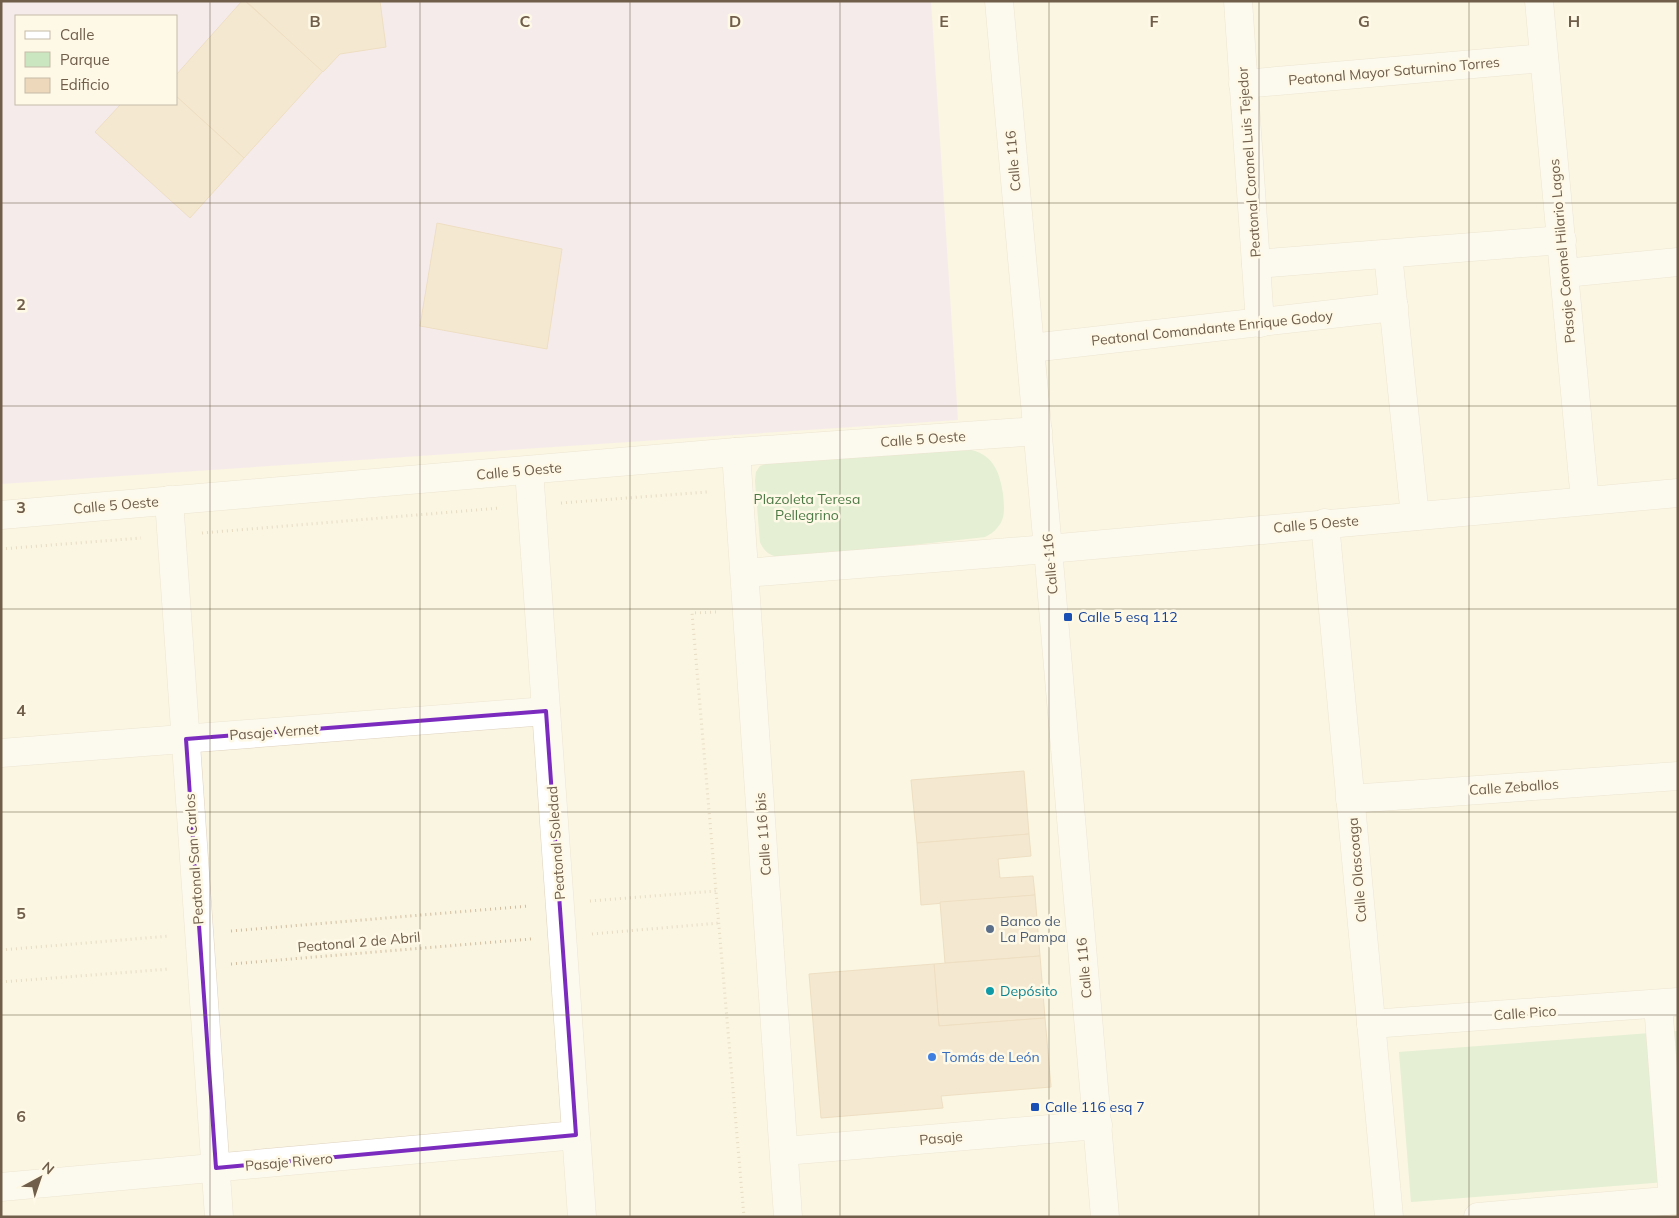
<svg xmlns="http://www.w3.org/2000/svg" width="1679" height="1218" font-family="Mulish,sans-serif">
	<rect width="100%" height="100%" fill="#faf5e1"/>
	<!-- education -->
	<path fill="#f2def6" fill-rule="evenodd" d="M1,1H931L958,420L1,484ZM16,16H176V104H16Z"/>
	<!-- green -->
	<g fill="#c9e6c1">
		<path d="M971,450C994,455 1000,474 1003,494C1004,507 1006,518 997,528C994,532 989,535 985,537L786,559C773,557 765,554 760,542L755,481L756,472L760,466L775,460Z"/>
		<polygon points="1678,1031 1678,1181 1411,1202 1399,1052"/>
	</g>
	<!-- building -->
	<g fill="#eed8bb" stroke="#dfc29c">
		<polygon points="242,1 245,1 323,71 244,158 176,96 176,75"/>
		<polygon points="246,1 380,1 386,47 340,54 323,72"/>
		<polygon points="176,96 244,158 190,218 95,132 121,104 176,104"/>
		<polygon points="437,223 562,249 547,349 420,326"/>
		<polygon points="1024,771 1029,834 917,843 911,780"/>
		<polygon points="1029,834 1031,856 998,859 1000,878 1033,876 1035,895 921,905 917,843"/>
		<polygon points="1035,895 1040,956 945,963 940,902"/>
		<polygon points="1040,956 1045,1018 939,1026 934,964"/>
		<polygon points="934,964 939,1026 1045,1018 1051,1087 941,1096 943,1108 821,1118 809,974"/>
	</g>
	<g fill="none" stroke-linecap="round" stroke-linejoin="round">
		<defs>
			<g id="minor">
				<polyline points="999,1 1048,549 1105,1217"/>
				<polyline points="1238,1 1260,323"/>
				<polyline points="1539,1 1585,501"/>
				<polyline points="1243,84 1544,58"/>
				<polyline points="1388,254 1415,516"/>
				<polyline points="1256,264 1562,240"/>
				<polyline points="1565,273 1678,262"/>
				<polyline points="1031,348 1394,307"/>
				<polyline points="736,452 788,1217"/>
				<polyline points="529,470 582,1217"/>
				<polyline points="169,500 219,1217"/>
				<polyline points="1,515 736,452 1038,431"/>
				<polyline points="1325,523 1389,1217"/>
				<polyline points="745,573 1048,549 1678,493"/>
				<polyline points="1,753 546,711"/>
				<polyline points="1350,799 1678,776"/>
				<polyline points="1658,1004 1673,1200"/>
				<polyline points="1371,1024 1678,1002"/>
				<polyline points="784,1151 1098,1125"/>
				<polyline points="1,1187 576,1135"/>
				<polyline points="1478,1217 1678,1200"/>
			</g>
		</defs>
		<!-- minor casing -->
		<use href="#minor" stroke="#ded2be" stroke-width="29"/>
		<!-- path -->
		<g stroke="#d2bc9e" stroke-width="3" stroke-dasharray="1 4" stroke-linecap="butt">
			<polyline points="561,503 707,492"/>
			<polyline points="202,533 500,508"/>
			<polyline points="1,549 141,538"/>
			<polyline points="716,612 692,613 744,1217"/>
			<polyline points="590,901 716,891"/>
			<polyline points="231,931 529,906"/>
			<polyline points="592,934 719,923"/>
			<polyline points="1,950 170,936"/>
			<polyline points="231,964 531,939"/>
			<polyline points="1,982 170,969"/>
		</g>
		<!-- minor -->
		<use href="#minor" stroke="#fff" stroke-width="28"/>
	</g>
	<!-- marked area -->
	<path d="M0 0H1679V1218H0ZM546,711L576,1135L216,1168L186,739Z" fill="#faf5e1" fill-opacity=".55" fill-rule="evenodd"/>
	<path fill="none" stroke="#7b2cbf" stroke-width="4" stroke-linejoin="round" d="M546,711L576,1135L216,1168L186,739Z"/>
	<!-- grid -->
	<path fill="none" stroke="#705e4a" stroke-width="1" stroke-opacity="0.55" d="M210,1V1217M420,1V1217M630,1V1217M840,1V1217M1049,1V1217M1259,1V1217M1469,1V1217M1,203H1678M1,406H1678M1,609H1678M1,812H1678M1,1015H1678"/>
	<!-- markers -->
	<g fill="#1a4fb4" stroke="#fef9e7" stroke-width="2">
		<rect x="1063" y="612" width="10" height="10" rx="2.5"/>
		<rect x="1030" y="1102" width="10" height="10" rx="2.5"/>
	</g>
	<circle fill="#5c6f8a" stroke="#fef9e7" stroke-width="2" cx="990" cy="929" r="5"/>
	<circle fill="#0f9aa8" stroke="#fef9e7" stroke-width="2" cx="990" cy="991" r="5"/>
	<circle fill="#3f7fe0" stroke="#fef9e7" stroke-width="2" cx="932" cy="1057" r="5"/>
	<g text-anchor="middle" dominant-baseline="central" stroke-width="5" stroke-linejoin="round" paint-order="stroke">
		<!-- street labels -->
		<g font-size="14" fill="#705e4a" stroke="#fef9e7">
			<text transform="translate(1394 71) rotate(-5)">Peatonal Mayor Saturnino Torres</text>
			<text transform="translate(1013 161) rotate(-95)">Calle 116</text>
			<text transform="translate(1249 162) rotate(-94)">Peatonal Coronel Luis Tejedor</text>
			<text transform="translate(1562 251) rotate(-95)">Pasaje Coronel Hilario Lagos</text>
			<text transform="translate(1212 328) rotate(-6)">Peatonal Comandante Enrique Godoy</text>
			<text transform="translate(923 439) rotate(-4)">Calle 5 Oeste</text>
			<text transform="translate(519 471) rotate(-5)">Calle 5 Oeste</text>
			<text transform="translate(116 505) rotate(-5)">Calle 5 Oeste</text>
			<text transform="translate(1316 524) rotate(-5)">Calle 5 Oeste</text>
			<text transform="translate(1050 564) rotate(-95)">Calle 116</text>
			<text transform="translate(274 732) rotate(-4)">Pasaje Vernet</text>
			<text transform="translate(1514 787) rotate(-4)">Calle Zeballos</text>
			<text transform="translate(763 834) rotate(-94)">Calle 116 bis</text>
			<text transform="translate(556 843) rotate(-94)">Peatonal Soledad</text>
			<text transform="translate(194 859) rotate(-94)">Peatonal San Carlos</text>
			<text transform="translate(1357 870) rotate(-95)">Calle Olascoaga</text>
			<text transform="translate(359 942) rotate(-5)">Peatonal 2 de Abril</text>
			<text transform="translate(1084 968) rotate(-95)">Calle 116</text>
			<text transform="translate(1525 1013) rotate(-4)">Calle Pico</text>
			<text transform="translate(941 1138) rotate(-5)">Pasaje</text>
			<text transform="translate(289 1162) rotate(-5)">Pasaje Rivero</text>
		</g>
		<!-- park labels -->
		<g font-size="14" fill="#4c7a45" stroke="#fef9e7">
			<text x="807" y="499">Plazoleta Teresa<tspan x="807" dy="16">Pellegrino</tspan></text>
		</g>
		<!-- transit labels -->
		<g font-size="14" fill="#164399" stroke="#fef9e7" text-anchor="start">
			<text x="1078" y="617">Calle 5 esq 112</text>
			<text x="1045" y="1107">Calle 116 esq 7</text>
		</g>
		<!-- service labels -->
		<g font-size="14" fill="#4e5e75" stroke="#fef9e7" text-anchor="start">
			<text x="1000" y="921">Banco de<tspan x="1000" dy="16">La Pampa</tspan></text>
		</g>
		<!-- culture labels -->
		<g font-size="14" fill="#0d838f" stroke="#fef9e7" text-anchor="start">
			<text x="1000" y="991">Depósito</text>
		</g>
		<!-- shop labels -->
		<g font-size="14" fill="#366cbe" stroke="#fef9e7" text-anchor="start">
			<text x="942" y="1057">Tomás de León</text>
		</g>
	</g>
	<g font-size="16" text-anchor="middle" font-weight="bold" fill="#705e4a" stroke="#fef9e7" stroke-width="5" stroke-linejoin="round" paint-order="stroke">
		<text x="315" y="27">B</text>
		<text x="525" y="27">C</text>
		<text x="735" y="27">D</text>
		<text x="944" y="27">E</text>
		<text x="1154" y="27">F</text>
		<text x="1364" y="27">G</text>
		<text x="1574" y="27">H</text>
		<text x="21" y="310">2</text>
		<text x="21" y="513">3</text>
		<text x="21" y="716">4</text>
		<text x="21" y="919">5</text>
		<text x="21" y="1122">6</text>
	</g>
	<!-- border -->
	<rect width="1679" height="1218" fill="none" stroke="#705e4a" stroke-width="5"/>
	<!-- legend -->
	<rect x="15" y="15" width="162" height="90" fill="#fef9e7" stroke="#c5bba8"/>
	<rect x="25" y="31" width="25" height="8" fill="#ffffff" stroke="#c5bba8"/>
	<text x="60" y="40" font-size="15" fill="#705e4a">Calle</text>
	<rect x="25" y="52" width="25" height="15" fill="#c9e6c1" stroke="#c5bba8"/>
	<text x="60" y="65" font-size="15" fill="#705e4a">Parque</text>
	<rect x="25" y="78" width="25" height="15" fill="#eed8bb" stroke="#c5bba8"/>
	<text x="60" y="90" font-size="15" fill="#705e4a">Edificio</text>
	<!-- north arrow -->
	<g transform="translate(40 1178) rotate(40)" stroke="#fef9e7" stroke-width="4" paint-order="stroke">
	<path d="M0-4L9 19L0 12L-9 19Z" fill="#705e4a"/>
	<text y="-8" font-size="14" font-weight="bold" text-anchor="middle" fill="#705e4a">N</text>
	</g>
</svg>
